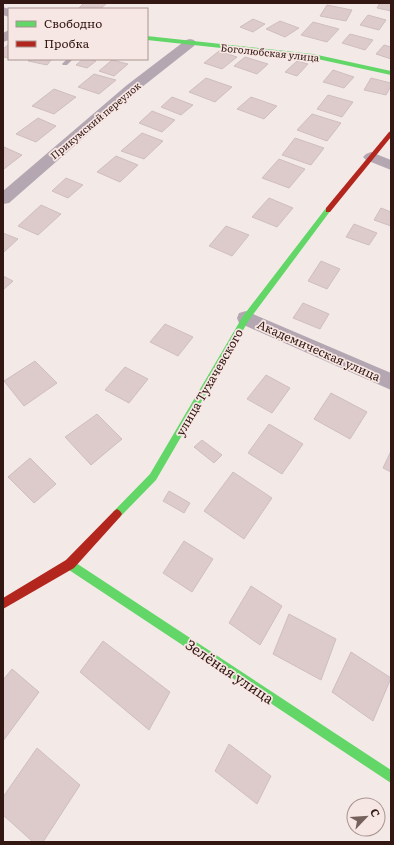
<svg xmlns="http://www.w3.org/2000/svg" width="394" height="845" font-family="Literata,serif">
	<rect width="100%" height="100%" fill="#f3eae8"/>
	<!-- building -->
	<g fill="#ddcbcc" stroke="#d0bebf">
		<polygon points="84,3 107,3 100,9 78,9"/>
		<polygon points="380,3 391,3 391,11 377,8"/>
		<polygon points="327,5 352,10 346,21 320,16"/>
		<polygon points="368,15 386,20 379,30 360,25"/>
		<polygon points="253,19 265,24 253,32 240,27"/>
		<polygon points="280,21 299,28 285,37 266,29"/>
		<polygon points="313,22 339,29 327,42 301,35"/>
		<polygon points="350,34 373,40 365,50 342,43"/>
		<polygon points="9,44 9,58 3,57 3,49"/>
		<polygon points="384,45 391,47 391,59 376,54"/>
		<polygon points="219,51 237,57 222,69 204,63"/>
		<polygon points="245,57 268,64 257,74 234,66"/>
		<polygon points="30,59 52,59 47,65 28,61"/>
		<polygon points="83,59 91,59 96,61 87,68 76,65"/>
		<polygon points="112,60 128,64 114,76 99,71"/>
		<polygon points="297,61 308,64 297,76 285,72"/>
		<polygon points="333,70 354,77 344,88 323,82"/>
		<polygon points="94,74 116,80 99,94 78,87"/>
		<polygon points="206,78 232,87 215,102 189,92"/>
		<polygon points="371,78 391,83 391,86 386,95 364,90"/>
		<polygon points="54,89 76,97 54,114 32,106"/>
		<polygon points="328,95 353,102 342,117 317,109"/>
		<polygon points="172,97 193,105 181,115 161,107"/>
		<polygon points="251,97 277,106 264,119 237,109"/>
		<polygon points="152,111 175,120 162,132 139,123"/>
		<polygon points="312,114 341,123 327,141 297,130"/>
		<polygon points="38,118 56,126 36,142 16,134"/>
		<polygon points="142,133 163,141 144,159 121,151"/>
		<polygon points="295,138 324,148 311,165 282,155"/>
		<polygon points="4,147 22,155 4,169 3,169"/>
		<polygon points="116,156 138,165 120,182 97,172"/>
		<polygon points="279,159 305,169 289,188 262,178"/>
		<polygon points="66,178 83,185 68,198 52,191"/>
		<polygon points="269,198 293,208 277,227 252,217"/>
		<polygon points="41,205 61,214 38,235 18,226"/>
		<polygon points="381,208 391,212 391,226 374,220"/>
		<polygon points="354,224 377,233 369,245 346,237"/>
		<polygon points="226,226 249,235 232,256 209,246"/>
		<polygon points="3,233 18,239 4,252 3,252"/>
		<polygon points="321,261 340,269 327,289 308,281"/>
		<polygon points="3,276 13,281 3,290"/>
		<polygon points="303,303 329,314 320,329 293,318"/>
		<polygon points="165,324 193,337 178,356 150,342"/>
		<polygon points="35,361 57,383 24,406 4,381"/>
		<polygon points="125,367 148,379 129,403 105,390"/>
		<polygon points="266,375 290,388 272,413 247,399"/>
		<polygon points="331,393 367,412 350,439 314,419"/>
		<polygon points="97,414 122,439 91,465 65,437"/>
		<polygon points="269,424 303,444 282,474 248,453"/>
		<polygon points="202,440 222,455 214,463 194,447"/>
		<polygon points="391,451 391,472 383,468"/>
		<polygon points="30,458 56,484 34,503 8,477"/>
		<polygon points="233,472 272,498 244,539 204,511"/>
		<polygon points="169,491 190,503 184,513 163,501"/>
		<polygon points="184,541 213,559 192,592 163,573"/>
		<polygon points="251,586 282,606 260,645 229,623"/>
		<polygon points="289,614 336,639 321,680 273,654"/>
		<polygon points="103,641 170,692 149,730 80,672"/>
		<polygon points="351,652 391,678 373,721 332,692"/>
		<polygon points="12,669 39,692 3,741 3,680"/>
		<polygon points="229,744 271,776 257,804 215,771"/>
		<polygon points="37,748 80,785 43,842 33,842 3,815 3,797"/>
	</g>
	<g fill="none" stroke-linecap="round" stroke-linejoin="round">
		<!-- lane -->
		<polygon fill="#b4a7b1" fill-rule="evenodd" points="67,59 73,59 67,65 63,65 62,64"/>
		<!-- street -->
		<g fill="#b4a7b1" fill-rule="evenodd">
			<polygon points="3,7 9,9 9,17 3,15"/>
			<polygon points="9,30 9,40 3,42 3,33"/>
			<polygon points="190,39 194,40 196,43 194,46 137,91 9,203 3,204 3,191 127,85 186,40"/>
			<polygon points="371,152 391,160 391,170 366,160 363,157 366,154"/>
			<polygon points="246,311 391,373 391,390 239,323 237,318 239,313"/>
		</g>
		<!-- fast -->
		<g fill="#63d668" fill-rule="evenodd">
			<polygon points="147,36 313,54 391,71 391,75 313,58 147,40"/>
			<polygon points="326,208 328,208 331,210 249,320 156,480 120,517 117,519 114,517 112,514 114,511 150,474 243,316"/>
			<polygon points="70,559 391,770 391,783 66,568 65,564 66,560"/>
		</g>
		<!-- jam -->
		<g fill="#b3261e" fill-rule="evenodd">
			<polygon points="391,131 391,137 330,212 326,212 326,208 389,132"/>
			<polygon points="117,509 120,511 122,514 120,517 74,568 3,609 3,598 66,560 114,511"/>
		</g>
	</g>
	<g text-anchor="middle" dominant-baseline="central" stroke-width="3.5" stroke-linejoin="round" paint-order="stroke">
		<!-- far-street labels -->
		<g font-size="10" fill="#331712" stroke="#f7e7e4">
			<text transform="translate(270 52) rotate(6)">Боголюбская улица</text>
			<text transform="translate(95 120) rotate(-40)">Прикумский переулок</text>
		</g>
		<!-- street labels -->
		<g font-size="12" fill="#331712" stroke="#f7e7e4">
			<text transform="translate(319 350) rotate(24)">Академическая улица</text>
			<text transform="translate(209 382) rotate(-60)">улица Тухачевского</text>
		</g>
		<!-- near-street labels -->
		<g font-size="14" fill="#331712" stroke="#f7e7e4">
			<text transform="translate(230 671) rotate(34)">Зелёная улица</text>
		</g>
	</g>
	<!-- border -->
	<rect width="394" height="845" fill="none" stroke="#331712" stroke-width="8"/>
	<!-- legend -->
	<rect x="8" y="8" width="140" height="52" fill="#f7e7e4" stroke="#a99490"/>
	<rect x="16" y="21" width="20" height="6" fill="#63d668" stroke="#a99490"/>
	<text x="44" y="28" font-size="12" fill="#331712">Свободно</text>
	<rect x="16" y="41" width="20" height="6" fill="#b3261e" stroke="#a99490"/>
	<text x="44" y="48" font-size="12" fill="#331712">Пробка</text>
	<!-- north arrow -->
	<g transform="translate(366 817) rotate(65)"><circle r="19" fill="#f7e7e4" stroke="#a99490"/>
	<path d="M0-3L7 15L0 10L-7 15Z" fill="#76615d"/>
	<text y="-6" font-size="11" font-weight="bold" text-anchor="middle" fill="#331712">С</text>
	</g>
</svg>
